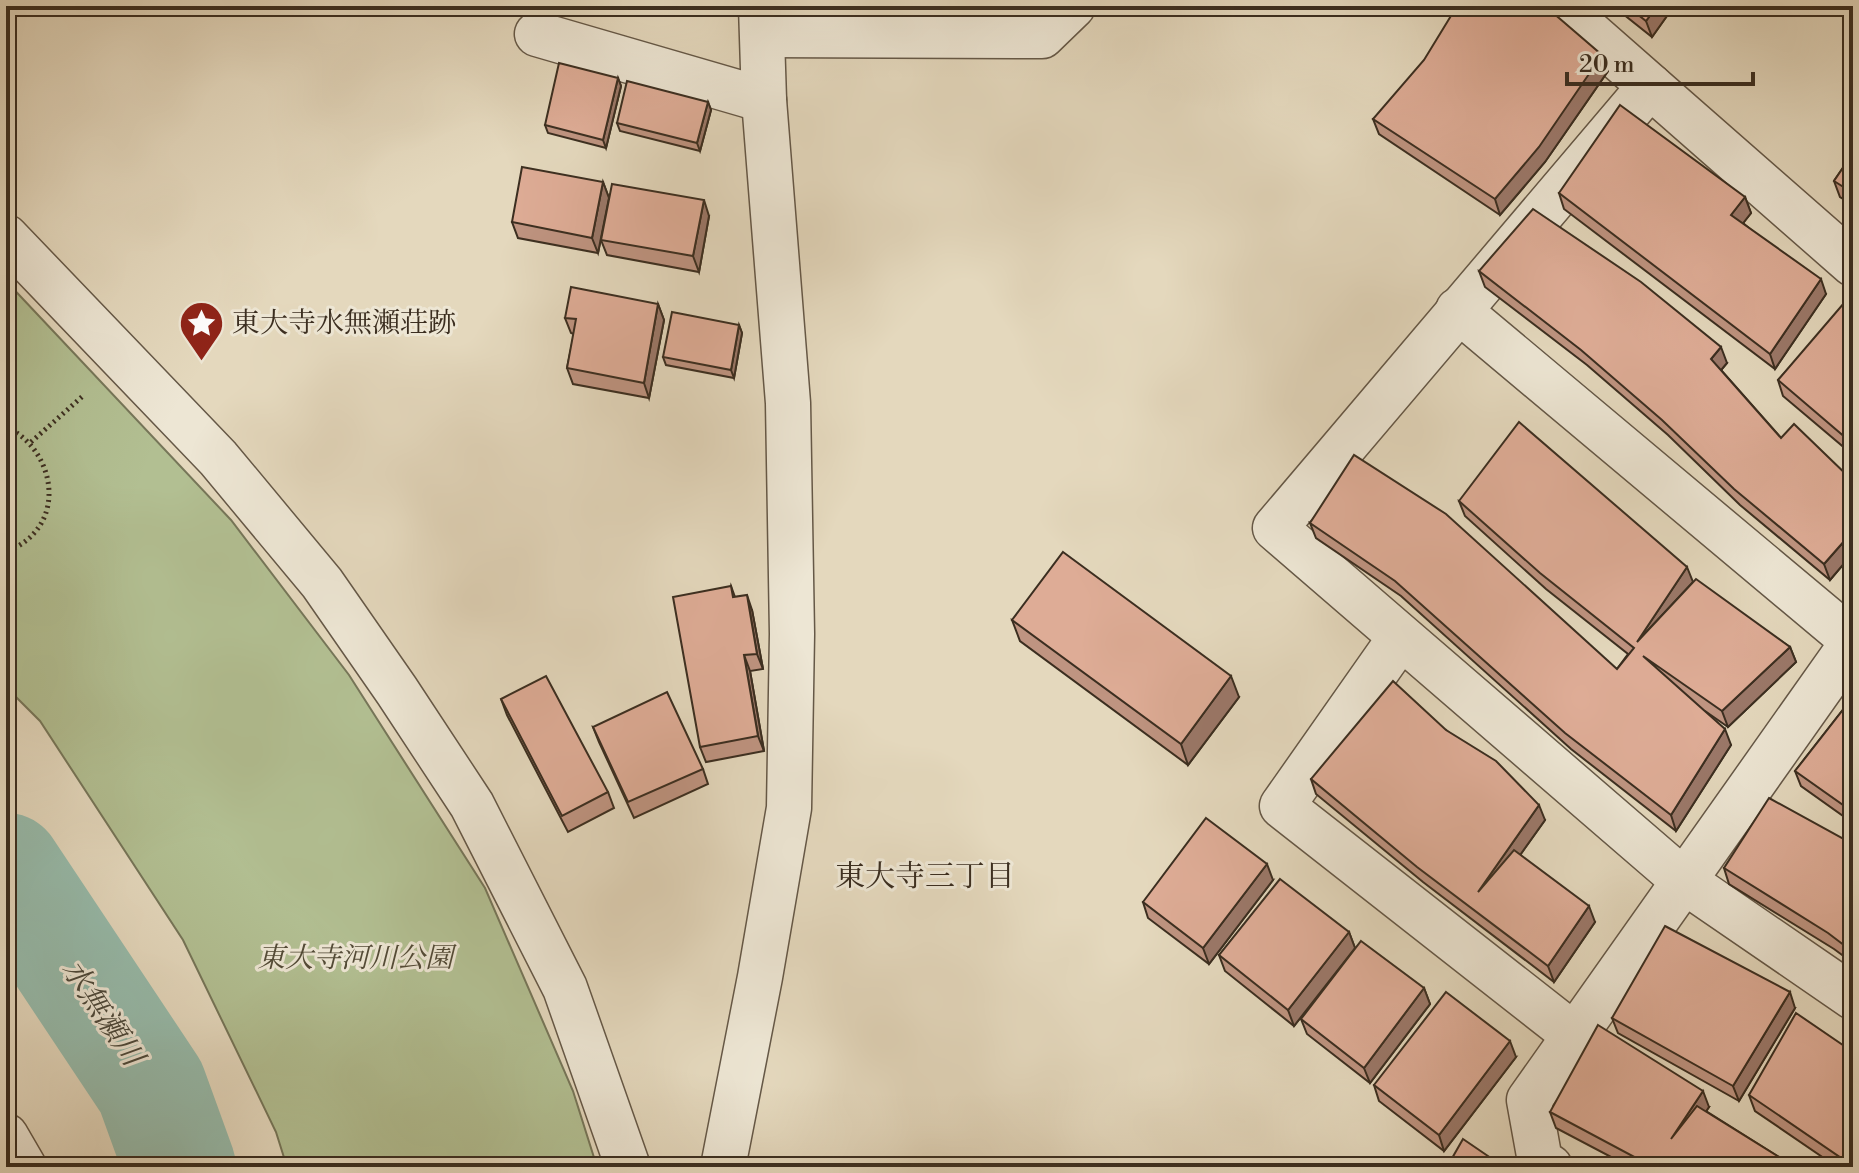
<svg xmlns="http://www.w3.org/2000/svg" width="1859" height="1173" font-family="'Libre Bodoni','Noto Serif JP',serif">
	<rect width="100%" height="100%" fill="#e4d8bd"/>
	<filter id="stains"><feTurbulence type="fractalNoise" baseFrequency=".0025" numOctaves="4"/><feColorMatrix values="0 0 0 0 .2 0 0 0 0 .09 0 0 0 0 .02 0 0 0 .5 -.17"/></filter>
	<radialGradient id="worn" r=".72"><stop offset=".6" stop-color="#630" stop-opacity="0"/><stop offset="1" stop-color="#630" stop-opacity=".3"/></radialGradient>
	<!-- green -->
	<polygon fill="#b2bf92" stroke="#767659" stroke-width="2" points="6,281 231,520 349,675 485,888 573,1091 597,1167 287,1167 276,1132 183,940 40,721 6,687"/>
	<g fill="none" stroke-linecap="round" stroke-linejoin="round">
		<!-- river -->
		<polyline stroke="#97bbab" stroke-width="112" points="6,869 151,1087 180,1167"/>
		<defs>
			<g id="minor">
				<polyline points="1559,6 1650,86"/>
				<polyline points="537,34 764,100"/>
				<polyline points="763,35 1042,36 1073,6"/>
				<polyline points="6,237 218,458 322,583 397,691 472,805 565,988 628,1167"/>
				<polyline points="1853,264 1650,86 1275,528 1684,881 1853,997"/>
				<polyline points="1458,310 1853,641"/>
				<polyline points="1400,638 1282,806 1574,1035"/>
				<polyline points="6,1136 24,1167"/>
				<polyline points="723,1167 760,977 789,808 792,634 788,403 764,100 761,6"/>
				<polyline points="1550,1167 1540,1161 1529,1100 1853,642"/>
			</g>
		</defs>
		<!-- minor casing -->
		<use href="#minor" stroke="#655847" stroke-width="47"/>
		<!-- path -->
		<g stroke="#3b2e20" stroke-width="5" stroke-dasharray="2 4" stroke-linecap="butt">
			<path d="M6,427C48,445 67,507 27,540C21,545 13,549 6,553"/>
			<polyline points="31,442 84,395"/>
		</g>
		<!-- minor -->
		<use href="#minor" stroke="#ede6d4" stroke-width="44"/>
	</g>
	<!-- wall -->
	<g fill="#bf9481" stroke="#3b2e20" stroke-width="2">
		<polygon points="1613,6 1674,6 1652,37"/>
		<polygon points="1602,55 1608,71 1545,162 1500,215 1379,134 1373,119"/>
		<polygon points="618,78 621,86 606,148 548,133 545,125"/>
		<polygon points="708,102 711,110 700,151 620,131 617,123"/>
		<polygon points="1853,153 1853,205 1840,197 1834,181"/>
		<polygon points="603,182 609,198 598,253 518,238 512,222"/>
		<polygon points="1559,193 1745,197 1751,213 1743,223 1826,294 1775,369 1564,209"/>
		<polygon points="709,216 699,272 607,255 601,240"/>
		<polygon points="1479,271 1727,363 1721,370 1781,438 1853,481 1853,553 1830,580 1740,505 1668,435 1587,365 1485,287"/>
		<polygon points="1853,299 1853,455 1783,396 1778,380"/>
		<polygon points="658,304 664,320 649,398 573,384 567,368 574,334 571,333 565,318"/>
		<polygon points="739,325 742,333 734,378 666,365 663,357"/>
		<polygon points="1459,501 1693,582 1790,647 1796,662 1728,727 1705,711 1731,745 1676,831 1571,749 1401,596 1316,538 1310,523 1617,669 1628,654 1546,589 1465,516"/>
		<polygon points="731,586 735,597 752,610 763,669 750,671 764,751 706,762 700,747"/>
		<polygon points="1012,620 1239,697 1188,765 1020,641"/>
		<polygon points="1853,697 1853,823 1801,786 1795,771"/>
		<polygon points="501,699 608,792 614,808 568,832 507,715"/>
		<polygon points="593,727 703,769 708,784 634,818 599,742"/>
		<polygon points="1446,730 1545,820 1520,855 1595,922 1554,982 1423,882 1316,794 1311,779"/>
		<polygon points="1853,844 1853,963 1834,949 1729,884 1724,868"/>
		<polygon points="1273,880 1209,964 1148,918 1143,902"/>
		<polygon points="1349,932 1355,948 1294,1026 1225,971 1219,955"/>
		<polygon points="1424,988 1430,1004 1370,1083 1307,1034 1301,1019"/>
		<polygon points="1795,1008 1739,1101 1618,1033 1612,1018"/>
		<polygon points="1853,1052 1853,1167 1837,1167 1755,1111 1749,1095"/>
		<polygon points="1516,1057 1444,1151 1379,1101 1374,1085"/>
		<polygon points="1709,1107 1706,1111 1795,1167 1630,1167 1556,1128 1550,1112"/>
	</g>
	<!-- shaded-wall -->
	<g fill="#9b7869" stroke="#3b2e20" stroke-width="2">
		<polygon points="1657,6 1674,6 1652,37 1646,21"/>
		<polygon points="1602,55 1608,71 1545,162 1500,215 1495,199"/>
		<polygon points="618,78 621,86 606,148 603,140"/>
		<polygon points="708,102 711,110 700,151 697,143"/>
		<polygon points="603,182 609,198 598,253 592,238"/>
		<polygon points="1745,197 1751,213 1737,231 1731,215"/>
		<polygon points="704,200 709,216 699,272 693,256"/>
		<polygon points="1821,279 1826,294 1775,369 1770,354"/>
		<polygon points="658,304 664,320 649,398 644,383"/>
		<polygon points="739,325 742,333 734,378 731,370"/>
		<polygon points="1721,347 1727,363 1717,375 1711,359"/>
		<polygon points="1853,531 1853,553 1830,580 1824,564"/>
		<polygon points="1687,567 1693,582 1637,642"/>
		<polygon points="747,595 752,610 763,669 757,654"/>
		<polygon points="1790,647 1796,662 1728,727 1722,711"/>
		<polygon points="744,655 750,671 764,751 758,736"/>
		<polygon points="1231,676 1239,697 1188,765 1181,744"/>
		<polygon points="1725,729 1731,745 1676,831 1671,815"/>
		<polygon points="1539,805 1545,820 1483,907 1478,892"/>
		<polygon points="1267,864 1273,880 1209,964 1203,948"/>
		<polygon points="1589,906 1595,922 1554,982 1548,966"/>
		<polygon points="1349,932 1355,948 1294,1026 1288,1010"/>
		<polygon points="1424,988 1430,1004 1370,1083 1364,1068"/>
		<polygon points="1790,992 1795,1008 1739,1101 1733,1086"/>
		<polygon points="1510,1041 1516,1057 1444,1151 1439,1135"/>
		<polygon points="1703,1091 1709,1107 1677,1155 1671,1139"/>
	</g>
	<!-- building -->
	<g fill="#deac96" stroke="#3b2e20" stroke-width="2">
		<polygon points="1457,6 1545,6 1602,55 1539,147 1495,199 1373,119 1424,60"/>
		<polygon points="1627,6 1657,6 1646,21"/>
		<polygon points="559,63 618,78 603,140 545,125"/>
		<polygon points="627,81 708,102 697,143 617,123"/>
		<polygon points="1620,105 1745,197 1731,215 1821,279 1770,354 1559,193"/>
		<polygon points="1853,153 1853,193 1834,181"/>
		<polygon points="522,167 603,182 592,238 512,222"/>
		<polygon points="612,184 704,200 693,256 601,240"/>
		<polygon points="1533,209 1641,282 1721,347 1711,359 1781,438 1794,424 1853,481 1853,531 1824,564 1734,489 1662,420 1581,350 1479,271"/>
		<polygon points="571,287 658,304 644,383 567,368 576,319 565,318"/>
		<polygon points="1850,296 1853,299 1853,444 1778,380"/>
		<polygon points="672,312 739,325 731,370 663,357"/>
		<polygon points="1519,422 1687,567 1637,642 1696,579 1790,647 1722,711 1643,656 1725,729 1671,815 1565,733 1395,581 1310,523 1354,455 1446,514 1617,669 1634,648 1540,573 1459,501"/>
		<polygon points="1063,552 1231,676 1181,744 1012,620"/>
		<polygon points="731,586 733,597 747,595 757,654 744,655 758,736 700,747 673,597"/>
		<polygon points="546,676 608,792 562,816 501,699"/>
		<polygon points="1393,681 1446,730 1496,761 1539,805 1478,892 1514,850 1589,906 1548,966 1417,867 1311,779"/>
		<polygon points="667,692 703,769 628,802 593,727"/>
		<polygon points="1853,697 1853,812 1795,771"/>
		<polygon points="1769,798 1853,844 1853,952 1828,933 1724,868"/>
		<polygon points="1206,818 1267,864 1203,948 1143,902"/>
		<polygon points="1280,879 1349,932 1288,1010 1219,955"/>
		<polygon points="1665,926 1790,992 1733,1086 1612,1018"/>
		<polygon points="1361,941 1424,988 1364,1068 1301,1019"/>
		<polygon points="1446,992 1510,1041 1439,1135 1374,1085"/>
		<polygon points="1796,1013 1853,1052 1853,1166 1749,1095"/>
		<polygon points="1598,1025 1703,1091 1671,1139 1697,1106 1795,1167 1653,1167 1550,1112"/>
		<polygon points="1463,1139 1504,1167 1447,1167"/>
	</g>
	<!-- icons -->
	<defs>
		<symbol id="sight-pin" viewBox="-11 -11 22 30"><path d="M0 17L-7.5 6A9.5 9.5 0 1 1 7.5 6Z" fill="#8f2418" stroke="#ede6d4"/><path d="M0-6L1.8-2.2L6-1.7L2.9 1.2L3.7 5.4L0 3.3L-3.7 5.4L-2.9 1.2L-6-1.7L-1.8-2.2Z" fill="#fff"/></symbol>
	</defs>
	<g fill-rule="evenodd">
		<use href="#sight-pin" x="176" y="298" width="51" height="69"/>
	</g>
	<g text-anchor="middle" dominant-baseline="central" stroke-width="6" stroke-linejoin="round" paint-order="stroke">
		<!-- poi labels -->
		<g font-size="28" fill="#3b2e20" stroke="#ede6d4" text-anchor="start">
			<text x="232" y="323">東大寺水無瀬荘跡</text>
		</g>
		<!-- park labels -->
		<g font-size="28" font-style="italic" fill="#534b37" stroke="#ede6d4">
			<text x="355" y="958">東大寺河川公園</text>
		</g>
		<!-- neighbourhood labels -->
		<g font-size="30" fill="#3b2e20" stroke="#ede6d4">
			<text x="925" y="877">東大寺三丁目</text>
		</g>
		<!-- water labels -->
		<g font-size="30" font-style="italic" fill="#4d4a3c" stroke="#ede6d4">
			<text transform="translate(102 1013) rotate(56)">水無瀬川</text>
		</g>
	</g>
	<!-- margin -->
	<rect width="1859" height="1173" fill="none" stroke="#e4d8bd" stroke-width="32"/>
	<rect x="8" y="8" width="1843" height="1157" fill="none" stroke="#3b2e20" stroke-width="4"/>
	<rect x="16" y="16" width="1827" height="1141" fill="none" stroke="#3b2e20" stroke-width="2"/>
	<!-- scale -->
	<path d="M1567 72v12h186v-12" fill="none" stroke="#3b2e20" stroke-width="4"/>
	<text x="1579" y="72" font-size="24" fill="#3b2e20" stroke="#ede6d4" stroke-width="6" paint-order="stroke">20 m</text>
	<rect width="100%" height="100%" filter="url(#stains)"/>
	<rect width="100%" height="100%" fill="url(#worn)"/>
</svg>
